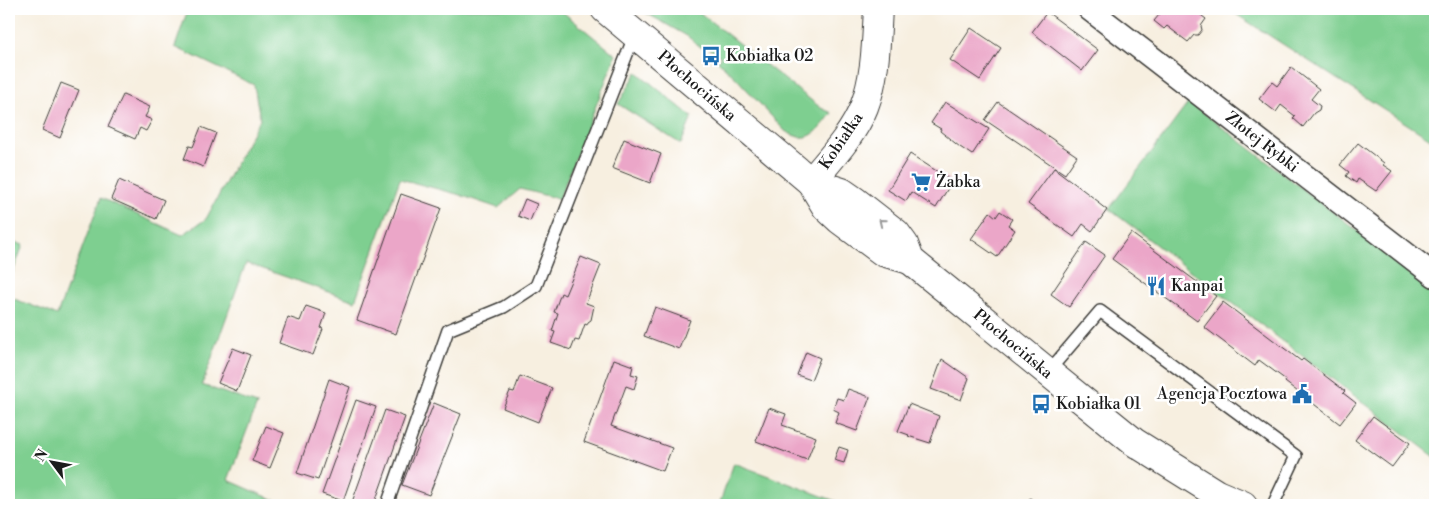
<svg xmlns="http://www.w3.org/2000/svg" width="1444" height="514" font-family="'Libre Bodoni',serif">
	<rect width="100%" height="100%" fill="#fff"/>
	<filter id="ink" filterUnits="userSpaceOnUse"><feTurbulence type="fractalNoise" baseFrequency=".02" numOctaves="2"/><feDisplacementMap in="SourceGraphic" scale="10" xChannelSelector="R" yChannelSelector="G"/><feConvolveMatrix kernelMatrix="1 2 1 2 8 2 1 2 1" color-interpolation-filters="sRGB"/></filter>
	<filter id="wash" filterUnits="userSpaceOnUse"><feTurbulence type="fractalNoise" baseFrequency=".0096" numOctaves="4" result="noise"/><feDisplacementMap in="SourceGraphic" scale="20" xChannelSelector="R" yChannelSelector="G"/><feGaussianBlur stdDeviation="1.12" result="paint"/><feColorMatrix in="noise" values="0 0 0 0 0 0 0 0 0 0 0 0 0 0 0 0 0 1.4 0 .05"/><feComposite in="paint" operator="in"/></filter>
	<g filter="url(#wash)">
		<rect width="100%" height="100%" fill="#f7efe0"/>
		<!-- green -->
		<g fill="#7ecf90" stroke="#4d7656">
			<polygon points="188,9 559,9 616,55 559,199 520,189 498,208 457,194 400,179 355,301 246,263 202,385 257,404 228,480 281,503 280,505 9,505 9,297 57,315 101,198 182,235 206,219 260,119 254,85 175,47"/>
			<path d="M639,9H695L821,108L832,113C818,131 809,146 785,131L738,80L718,61L721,57L705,45L702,48L687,36Z"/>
			<polygon points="1228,9 1435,9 1435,142"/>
			<polygon points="637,72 692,117 681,144 618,104"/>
			<polygon points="1189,102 1435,290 1435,457 1109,209"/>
			<polygon points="9,240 23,245 9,283"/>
			<polygon points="734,463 846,505 719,505"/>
		</g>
		<g id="blocks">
			<!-- building -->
			<g fill="#eba6c8">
				<polygon points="1164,9 1193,9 1206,19 1201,26 1202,30 1198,35 1194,35 1188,42 1167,26 1164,29 1154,21"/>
				<polygon points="1047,12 1098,50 1082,71 1032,32"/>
				<polygon points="971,28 1001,48 980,80 950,60"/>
				<polygon points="1291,67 1319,89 1311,99 1320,106 1319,110 1314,113 1303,127 1293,118 1295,116 1281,105 1276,112 1259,99 1272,82 1277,86"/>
				<polygon points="61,83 79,90 60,138 42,130"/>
				<polygon points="123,95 150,107 145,117 152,120 146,131 140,128 135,139 108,127"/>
				<polygon points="945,102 989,129 972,155 960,147 940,131 941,129 931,123"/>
				<polygon points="998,102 1077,156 1065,174 985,120"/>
				<polygon points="201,127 216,133 203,167 184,159 189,146 193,147"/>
				<polygon points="624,139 661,154 650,183 612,168"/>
				<polygon points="1358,143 1384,163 1383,165 1392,171 1376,191 1358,179 1356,183 1346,176 1349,172 1340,165"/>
				<polygon points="910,154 949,179 950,185 936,208 911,192 906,201 888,190"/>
				<polygon points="1054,168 1099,202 1098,203 1107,210 1092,231 1083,224 1074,237 1028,204"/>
				<polygon points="119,180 164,200 156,219 111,199"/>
				<polygon points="401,194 441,208 396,334 357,320"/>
				<polygon points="525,199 537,204 530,221 518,216"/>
				<polygon points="1000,211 1012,219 1008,225 1015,230 997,257 971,239 990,212 996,217"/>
				<polygon points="1131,233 1216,296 1197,321 1112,259"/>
				<polygon points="1086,242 1105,255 1069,307 1051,294"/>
				<polygon points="581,257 601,265 586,303 594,306 591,320 588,322 587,325 585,324 579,341 575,340 571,350 551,343 555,332 552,331 558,313 554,312 561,293 565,295"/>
				<polygon points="1223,302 1301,361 1303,359 1345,391 1343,393 1356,403 1340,424 1285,382 1286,380 1259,360 1255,366 1204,327"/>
				<polygon points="306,306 326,313 321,328 323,329 313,355 279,343 288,317 300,321"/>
				<polygon points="655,307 690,320 679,349 644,336"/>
				<polygon points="233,348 251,355 237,391 218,383"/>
				<polygon points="806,352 820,358 811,380 797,375"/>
				<polygon points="614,359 633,366 631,374 638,376 634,389 626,386 611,426 672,448 663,471 584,442"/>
				<polygon points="942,359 969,378 961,400 931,389"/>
				<polygon points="520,376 552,388 538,422 503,408 510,391 514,392"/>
				<polygon points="329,379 350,387 318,480 297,473"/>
				<polygon points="848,389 870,397 857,431 835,423 839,412 833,409 837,398 844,400"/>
				<polygon points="356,400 376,407 343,501 322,494"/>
				<polygon points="434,403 461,414 429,495 402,485"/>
				<polygon points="909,404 939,416 930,443 908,436 909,435 898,431"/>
				<polygon points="769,408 786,414 782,425 816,437 807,460 756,441"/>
				<polygon points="385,410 405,417 374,505 351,505"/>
				<polygon points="1373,416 1410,443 1392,467 1355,440"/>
				<polygon points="266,426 284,433 270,468 252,461"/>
				<polygon points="839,447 848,450 844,463 834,460"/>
				<polygon points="1030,498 1039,505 1025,505"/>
				<polygon points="441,500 455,505 439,505"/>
			</g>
		</g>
	</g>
	<g filter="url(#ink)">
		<use href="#blocks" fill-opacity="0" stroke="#3d3c39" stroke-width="1"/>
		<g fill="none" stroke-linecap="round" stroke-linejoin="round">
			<defs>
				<g id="lane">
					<polyline points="1048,372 1100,311 1296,456 1273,505"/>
					<polyline points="387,505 448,330 504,307 536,286 635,34"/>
				</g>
				<polyline id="street" points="1089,9 1435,276"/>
				<g id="secondary">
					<polyline points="605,9 811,182 826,207 840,220 883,252 910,260"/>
					<polyline points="811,182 842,192 855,201 896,233 904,244 910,260 1134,442 1217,494 1243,505"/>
					<path d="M811,182C830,159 853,135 864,107C876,76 876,41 878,9"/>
				</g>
			</defs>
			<!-- lane casing -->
			<use href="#lane" stroke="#3d3c39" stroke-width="14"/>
			<!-- street casing -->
			<use href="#street" stroke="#3d3c39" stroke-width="25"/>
			<!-- secondary casing -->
			<use href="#secondary" stroke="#3d3c39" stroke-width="30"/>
			<!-- lane -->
			<use href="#lane" stroke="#fff" stroke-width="11"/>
			<!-- street -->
			<use href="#street" stroke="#fff" stroke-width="22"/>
			<!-- secondary -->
			<use href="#secondary" stroke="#fff" stroke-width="28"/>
		</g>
		<!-- one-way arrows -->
		<defs><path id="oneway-chevron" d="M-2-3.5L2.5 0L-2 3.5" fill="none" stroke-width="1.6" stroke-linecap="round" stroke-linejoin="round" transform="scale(1.25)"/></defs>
		<use stroke="#999" href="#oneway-chevron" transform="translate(882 222) rotate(-141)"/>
	</g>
	<!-- icons -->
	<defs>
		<symbol id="bus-bare" viewBox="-9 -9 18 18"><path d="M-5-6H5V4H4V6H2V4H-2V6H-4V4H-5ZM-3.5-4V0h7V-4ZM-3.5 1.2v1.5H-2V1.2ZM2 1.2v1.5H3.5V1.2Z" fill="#1f6fb2" stroke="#fff" stroke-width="2.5" paint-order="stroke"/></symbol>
		<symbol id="supermarket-bare" viewBox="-9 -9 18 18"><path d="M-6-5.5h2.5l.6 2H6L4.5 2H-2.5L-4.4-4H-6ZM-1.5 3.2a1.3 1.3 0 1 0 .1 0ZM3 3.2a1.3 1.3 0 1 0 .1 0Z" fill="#1f6fb2" stroke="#fff" stroke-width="2.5" paint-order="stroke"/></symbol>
		<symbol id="restaurant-bare" viewBox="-9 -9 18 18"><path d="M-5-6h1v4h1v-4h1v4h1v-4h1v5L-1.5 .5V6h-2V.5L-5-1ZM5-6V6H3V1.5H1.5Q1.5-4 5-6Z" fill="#1f6fb2" stroke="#fff" stroke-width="2.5" paint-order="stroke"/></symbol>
		<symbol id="civic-bare" viewBox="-9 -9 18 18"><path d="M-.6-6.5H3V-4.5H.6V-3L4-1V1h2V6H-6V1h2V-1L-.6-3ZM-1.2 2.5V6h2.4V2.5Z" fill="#1f6fb2" stroke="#fff" stroke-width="2.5" paint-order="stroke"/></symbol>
	</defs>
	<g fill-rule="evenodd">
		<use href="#bus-bare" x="697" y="42" width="28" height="28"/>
		<use href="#supermarket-bare" x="907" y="168" width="28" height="28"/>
		<use href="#restaurant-bare" x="1142" y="272" width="28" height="28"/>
		<use href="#civic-bare" x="1288" y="380" width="28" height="28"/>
		<use href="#bus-bare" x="1027" y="390" width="28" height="28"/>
	</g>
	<g text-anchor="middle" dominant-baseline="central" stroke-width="5" stroke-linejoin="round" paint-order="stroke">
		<!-- poi labels -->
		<g font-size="16" fill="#1c1c1c" stroke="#fff" text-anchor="start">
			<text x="726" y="56">Kobiałka 02</text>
			<text x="936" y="182">Żabka</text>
			<text x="1171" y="286">Kanpai</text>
			<text x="1287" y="394" text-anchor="end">Agencja Pocztowa</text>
			<text x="1056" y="404">Kobiałka 01</text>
		</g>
		<!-- street labels -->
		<g font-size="16" fill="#1c1c1c" stroke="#fff">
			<text transform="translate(697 86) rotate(41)">Płochocińska</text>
			<text transform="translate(841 141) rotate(-56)">Kobiałka</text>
			<text transform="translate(1262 142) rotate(38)">Złotej Rybki</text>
			<text transform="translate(1013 344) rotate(40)">Płochocińska</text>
		</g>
	</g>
	<!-- margin -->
	<rect width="1444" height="514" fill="none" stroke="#fff" stroke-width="30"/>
	<!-- north arrow -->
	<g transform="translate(52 462) rotate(302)" stroke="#ffffff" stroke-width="4" paint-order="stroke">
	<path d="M0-4L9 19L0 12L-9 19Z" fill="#1c1c1c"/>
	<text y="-8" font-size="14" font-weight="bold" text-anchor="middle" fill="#1c1c1c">N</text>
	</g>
</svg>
